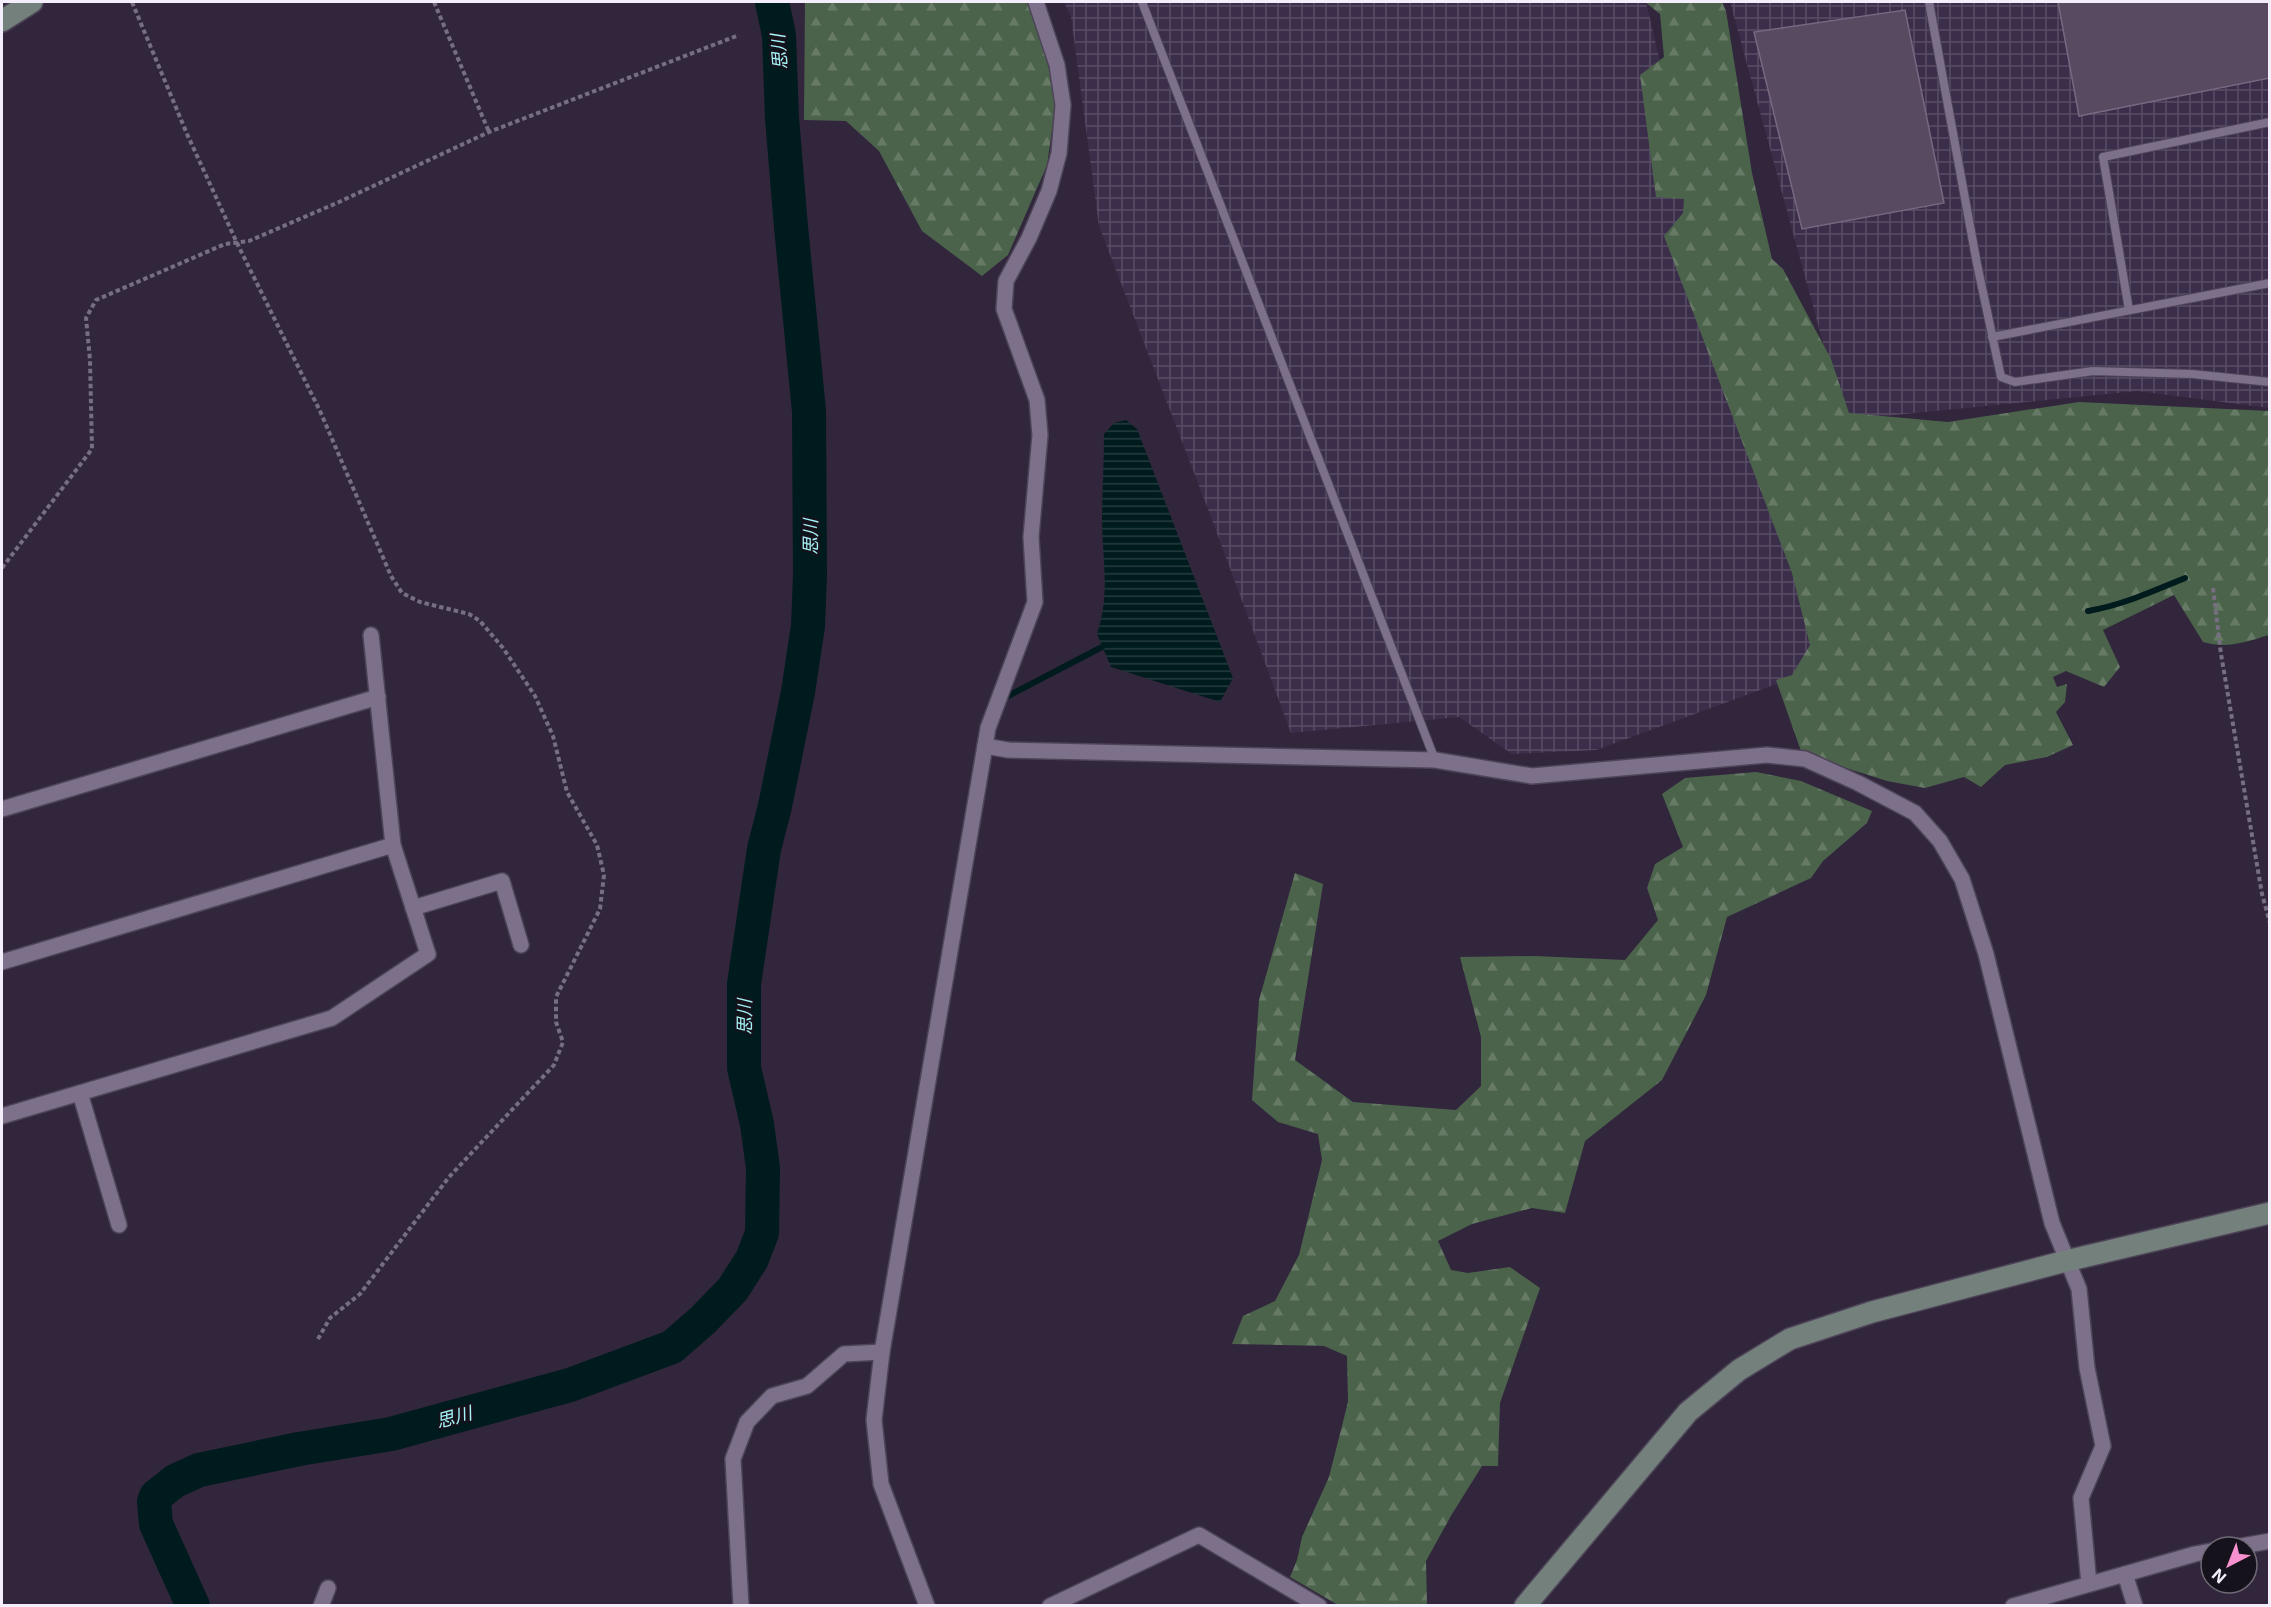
<svg xmlns="http://www.w3.org/2000/svg" width="2271" height="1607" font-family="Inter,'Noto Sans JP',sans-serif">
	<defs>
		<pattern id="industrial-grid" width="8" height="8" patternUnits="userSpaceOnUse" patternTransform="scale(1.5)"><rect width="8" height="8" fill="#3b2e4a"/><path d="M0 4h8M4 0v8" fill="none" stroke="#584d65"/></pattern>
		<pattern id="forest-firs" width="22" height="20" patternUnits="userSpaceOnUse" patternTransform="scale(1.5)"><rect width="22" height="20" fill="#4b634b"/><path d="M5 1l3.5 6h-7zM16 11l3.5 6h-7z" fill="#667a66"/></pattern>
		<pattern id="water-rules" width="6" height="5" patternUnits="userSpaceOnUse" patternTransform="scale(1.5)"><rect width="6" height="5" fill="#001b1d"/><path d="M0 2.5h6" fill="none" stroke="#263c3f"/></pattern>
	</defs>
	<rect width="100%" height="100%" fill="#31263c"/>
	<!-- industrial -->
	<g fill="url(#industrial-grid)">
		<polygon points="1064,2 1646,2 1684,164 1818,639 1793,678 1596,750 1512,754 1459,717 1291,733 1205,501 1099,226 1071,17"/>
		<polygon points="1730,2 2269,2 2269,408 2137,391 1844,420"/>
	</g>
	<!-- forest -->
	<g fill="url(#forest-firs)">
		<polygon points="805,2 1029,2 1057,95 1047,165 1008,255 982,276 922,231 879,151 846,121 804,120"/>
		<path d="M1645,2H1722L1726,11L1752,173L1772,259L1783,269L1831,359L1849,413L1948,422L2079,402L2269,411V635C2246,642 2227,649 2203,642L2174,595L2103,630L2120,667L2104,687L2066,671L2053,677L2057,687L2067,684L2065,702L2056,712L2073,745L2047,757L2005,765L1981,787L1964,777L1925,788L1887,781L1802,754L1776,680L1792,675L1810,645L1792,573L1664,236L1683,213L1684,199L1656,197L1640,75L1664,57L1660,14Z"/>
		<polygon points="1756,772 1801,781 1872,811 1867,823 1823,861 1811,878 1727,917 1706,995 1662,1080 1585,1141 1565,1213 1532,1208 1472,1224 1438,1241 1451,1270 1468,1273 1510,1267 1540,1288 1500,1403 1498,1466 1482,1466 1452,1514 1426,1561 1427,1605 1338,1605 1290,1577 1297,1560 1302,1537 1329,1477 1348,1402 1347,1356 1324,1346 1232,1344 1243,1316 1275,1301 1299,1255 1322,1160 1318,1134 1278,1122 1252,1100 1259,1000 1295,873 1323,884 1295,1060 1353,1102 1456,1110 1481,1086 1481,1037 1460,957 1535,956 1625,960 1658,920 1647,888 1655,864 1683,847 1662,794 1685,778"/>
	</g>
	<!-- water -->
	<path fill="url(#water-rules)" d="M1126,420L1137,429L1233,678L1220,702L1111,667L1097,634C1110,594 1103,564 1102,523C1102,494 1104,464 1104,434L1114,423Z"/>
	<g fill="none" stroke-linecap="round" stroke-linejoin="round">
		<!-- stream -->
		<g stroke="#001b1d" stroke-width="6">
			<path d="M2088,611C2123,605 2153,591 2185,578"/>
			<polyline points="1008,696 1102,647"/>
		</g>
		<!-- river -->
		<polyline stroke="#001b1d" stroke-width="34" points="193,1606 156,1524 154,1502 156,1496 175,1481 199,1470 299,1449 391,1434 570,1385 672,1347 703,1320 733,1289 752,1259 762,1233 763,1168 757,1124 744,1068 744,984 764,849 775,806 798,692 808,626 810,575 809,411 791,227 782,118 779,35 772,2"/>
	</g>
	<!-- building -->
	<g fill="#584a61" stroke="#776881" stroke-width="1.5">
		<polygon points="2058,2 2270,2 2270,78 2079,116"/>
		<polygon points="1905,10 1944,203 1802,229 1754,32"/>
	</g>
	<g fill="none" stroke-linecap="round" stroke-linejoin="round">
		<defs>
			<g id="lane">
				<polyline points="1142,2 1435,760"/>
				<polyline points="1929,2 1977,264 2001,377 2015,382 2093,371 2192,374 2270,382"/>
				<polyline points="2129,310 2103,157 2270,122"/>
				<polyline points="1992,337 2270,283"/>
			</g>
			<g id="street">
				<polyline points="985,746 1008,750 1435,760 1532,776 1767,755 1805,759 1858,783 1915,813 1940,841 1962,879 1986,954 2052,1223 2079,1289 2087,1368 2103,1446 2081,1498 2089,1584"/>
				<polyline points="2,809 378,697"/>
				<polyline points="413,908 502,881 521,945"/>
				<polyline points="2,962 393,845"/>
				<polyline points="80,1093 119,1225"/>
				<polyline points="2,1116 332,1018 428,954 393,845 371,635"/>
				<polyline points="2236,1547 2270,1541"/>
				<polyline points="2125,1574 2135,1606"/>
				<polyline points="321,1606 328,1588"/>
				<polyline points="741,1606 733,1459 747,1422 772,1396 807,1386 844,1354 882,1352"/>
				<polyline points="927,1606 881,1484 874,1420 882,1352 988,728 1035,602 1031,537 1040,435 1037,400 1004,309 1006,281 1029,238 1049,191 1059,153 1063,105 1057,65 1036,2"/>
				<polyline points="1050,1606 1199,1535 1319,1606"/>
				<polyline points="2013,1606 2195,1554 2211,1551"/>
			</g>
			<g id="secondary">
				<polyline points="2,21 32,2"/>
				<polyline points="1525,1606 1688,1412 1739,1370 1790,1339 1872,1312 2062,1262 2270,1213"/>
			</g>
		</defs>
		<!-- lane casing -->
		<use href="#lane" stroke="#4e4457" stroke-width="10"/>
		<!-- street casing -->
		<use href="#street" stroke="#4e4457" stroke-width="18"/>
		<!-- secondary casing -->
		<use href="#secondary" stroke="#4e4457" stroke-width="24"/>
		<!-- path -->
		<g stroke="#776e81" stroke-width="4" stroke-dasharray="4.5 3" stroke-linecap="butt">
			<polyline points="132,2 187,134 237,243 320,411 391,576 402,593 420,602 469,614 480,621 503,648 535,696 553,736 567,792 597,845 604,875 600,909 556,997 556,1022 563,1042 554,1065 449,1177 360,1294 330,1318 318,1339"/>
			<polyline points="434,2 489,132"/>
			<polyline points="2,568 92,449 90,360 86,318 96,300 225,244 249,241 339,202 489,132 739,35"/>
			<polyline points="2213,588 2221,654 2262,894 2270,923"/>
		</g>
		<!-- lane -->
		<use href="#lane" stroke="#7c708a" stroke-width="8"/>
		<!-- street -->
		<use href="#street" stroke="#7c708a" stroke-width="15"/>
		<!-- secondary -->
		<use href="#secondary" stroke="#73807c" stroke-width="21"/>
	</g>
	<g text-anchor="middle" dominant-baseline="central" stroke-width="4.5" stroke-linejoin="round" paint-order="stroke">
		<!-- water labels -->
		<g font-size="18" font-style="italic" fill="#a5f4f8" stroke="#16121b">
			<text transform="translate(779 52) rotate(-95)">思川</text>
			<text transform="translate(810 537) rotate(-90)">思川</text>
			<text transform="translate(744 1017) rotate(-90)">思川</text>
			<text transform="translate(454 1417) rotate(-15)">思川</text>
		</g>
	</g>
	<!-- border -->
	<rect width="2271" height="1607" fill="none" stroke="#f4edfc" stroke-width="6"/>
	<!-- north arrow -->
	<g transform="translate(2229 1565) rotate(222)"><circle r="28" fill="#16121b" stroke="#6f6a75" stroke-width="1.5"/>
	<path d="M0-4.5L10 22L0 15L-10 22Z" fill="#f790ce"/>
	<text y="-9" font-size="16" font-weight="bold" text-anchor="middle" fill="#f4edfc">N</text>
	</g>
</svg>
